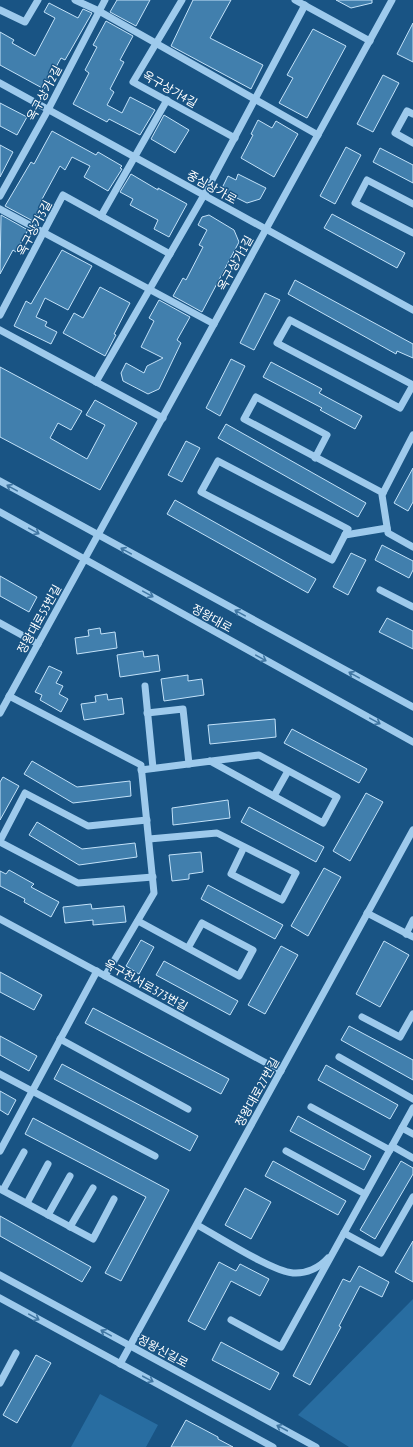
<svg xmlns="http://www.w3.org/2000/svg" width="413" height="1447" font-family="'PT Sans Narrow','Noto Sans KR',sans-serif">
	<rect width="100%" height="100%" fill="#195484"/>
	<!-- green -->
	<g fill="#286da1">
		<polygon points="413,1299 413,1447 349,1447 298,1415"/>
		<polygon points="100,1394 158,1425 146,1447 71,1447"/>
	</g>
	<!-- building -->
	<g fill="#417fad" stroke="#c3e2f9">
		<polygon points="117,0 150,0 136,26 110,12"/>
		<polygon points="193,0 231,0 210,38 263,65 251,89 171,46"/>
		<polygon points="336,0 372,0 372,3 351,8"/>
		<polygon points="49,3 78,18 83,9 92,13 65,60 61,58 44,89 0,65 0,32 14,40 12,43 35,56 55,18 44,12"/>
		<polygon points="106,21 133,36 120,60 124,62 110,89 114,92 107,105 122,113 130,97 155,110 140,135 109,119 107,122 73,104 89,73 85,70 97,47 93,45"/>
		<polygon points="413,23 413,62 397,54"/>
		<polygon points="313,29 346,46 307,118 279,103 293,78 287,75"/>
		<polygon points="383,75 399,83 373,132 357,124"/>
		<polygon points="0,103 27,117 17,135 0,126"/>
		<polygon points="164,115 189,130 175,153 151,139"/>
		<polygon points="258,120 272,128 276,121 298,134 274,177 241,158 253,135 251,134"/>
		<polygon points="52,131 96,155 98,152 122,166 120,168 122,169 108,191 84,177 90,166 72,157 65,170 60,166 41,201 43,202 33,221 5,206 31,162 34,164"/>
		<polygon points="0,145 13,152 0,177"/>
		<polygon points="346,147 361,155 335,204 320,196"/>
		<polygon points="380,148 413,165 413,183 373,162"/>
		<polygon points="131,174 158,190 158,188 187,204 169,237 154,229 158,220 130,205 133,199 120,192"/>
		<polygon points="238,174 266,188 260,199 247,203 221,190 228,176 236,180"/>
		<polygon points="332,214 405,253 397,268 324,228"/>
		<polygon points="1,215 28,230 16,252 13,250 0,274"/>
		<polygon points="209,215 234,230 239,242 202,312 173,296 183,278 186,280 203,247 199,245 207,230 198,225 202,217"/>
		<polygon points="62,250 92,266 68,310 45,298 36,317 47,322 45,326 57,332 51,344 14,326 26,301 31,304"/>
		<polygon points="295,280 413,344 413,358 397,351 396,354 288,294"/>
		<polygon points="100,287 130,303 114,334 116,335 105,356 63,333 74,313 83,318"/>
		<polygon points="265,293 280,300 254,350 240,343"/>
		<polygon points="159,300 190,317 177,340 181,343 159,389 148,394 123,381 121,373 126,363 144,373 147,366 163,358 141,347 154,321 149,318"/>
		<polygon points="231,359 245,366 220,416 206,408"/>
		<polygon points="271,362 322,389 319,393 362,416 355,429 320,410 322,408 263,377"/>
		<polygon points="0,367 82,411 71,430 58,423 50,438 87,459 105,425 86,415 95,400 137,423 100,490 0,437"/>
		<polygon points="226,424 366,503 358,517 218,438"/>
		<polygon points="186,441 200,448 182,482 168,475"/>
		<polygon points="413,468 413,502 408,511 394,503"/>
		<polygon points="175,500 316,579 308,593 167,514"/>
		<polygon points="382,545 413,561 413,570 409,578 375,560"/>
		<polygon points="351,553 366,560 348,595 333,587"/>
		<polygon points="0,576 37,597 29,612 0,596"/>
		<polygon points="387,618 413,631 413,649 379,632"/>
		<polygon points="100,628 101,634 115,632 117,648 77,654 75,638 89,636 88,630"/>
		<polygon points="143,651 144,657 158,655 160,671 120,677 117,655"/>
		<polygon points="49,666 62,672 56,683 63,686 59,694 68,699 61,712 40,700 42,695 35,692"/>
		<polygon points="188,675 188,681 202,679 204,695 164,701 161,679"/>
		<polygon points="107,694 108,700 122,698 124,714 84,720 81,704 96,702 95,696"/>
		<polygon points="275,719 276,737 210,744 208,725"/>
		<polygon points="292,729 367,769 359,783 284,743"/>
		<polygon points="32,761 77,787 130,781 131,796 73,803 24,774"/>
		<polygon points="3,777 19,786 0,820 0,782"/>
		<polygon points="366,793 383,802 350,861 333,851"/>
		<polygon points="228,800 230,818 173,825 172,808"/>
		<polygon points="249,807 324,847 316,862 241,822"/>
		<polygon points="37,822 82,849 135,843 137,857 79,865 29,835"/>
		<polygon points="201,852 203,872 189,874 189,879 172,881 169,855"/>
		<polygon points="324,868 341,877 308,936 291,926"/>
		<polygon points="9,870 34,884 31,887 59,902 51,917 24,902 25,899 0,886 0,871 6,874"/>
		<polygon points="208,885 283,925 275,939 201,899"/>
		<polygon points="91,904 92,909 124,906 126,922 93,925 93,920 65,923 63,907"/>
		<polygon points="141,940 154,947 139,974 126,966"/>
		<polygon points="384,941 409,955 380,1007 356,994"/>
		<polygon points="281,946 298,955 265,1014 248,1005"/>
		<polygon points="164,961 238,1001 230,1015 156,975"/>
		<polygon points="0,972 42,995 34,1010 0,992"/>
		<polygon points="93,1008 229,1079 221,1094 85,1023"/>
		<polygon points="349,1026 413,1060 413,1080 341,1040"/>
		<polygon points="0,1036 37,1056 29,1071 0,1055"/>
		<polygon points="62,1064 198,1136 190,1151 54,1079"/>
		<polygon points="326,1065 398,1105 390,1119 318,1080"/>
		<polygon points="0,1091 16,1100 8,1115 0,1110"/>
		<polygon points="298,1116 371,1156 364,1170 290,1131"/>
		<polygon points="33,1118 169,1190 121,1281 105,1273 146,1197 25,1134"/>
		<polygon points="273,1161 346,1201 338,1215 265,1176"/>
		<polygon points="401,1161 413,1168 413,1174 375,1239 360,1230"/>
		<polygon points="245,1188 271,1202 251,1239 225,1225"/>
		<polygon points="0,1216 91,1267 82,1282 0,1236"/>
		<polygon points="413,1241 413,1282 395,1272"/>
		<polygon points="219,1262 236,1271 240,1264 269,1279 260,1296 231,1281 205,1330 188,1321"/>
		<polygon points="359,1266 389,1282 382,1297 360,1286 339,1326 341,1327 310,1385 293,1376 343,1279 350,1282"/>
		<polygon points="221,1342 279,1373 270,1390 212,1360"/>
		<polygon points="36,1355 51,1363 17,1423 3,1415"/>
		<polygon points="186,1420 218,1437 218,1439 233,1447 171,1447"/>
	</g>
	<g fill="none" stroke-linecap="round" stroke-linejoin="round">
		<!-- minor -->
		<g stroke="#9ecaec" stroke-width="7">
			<polyline points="75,0 99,11 318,135"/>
			<polyline points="182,0 133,82 235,138"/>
			<polyline points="295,0 370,41"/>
			<polyline points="0,10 25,22 38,0"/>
			<polyline points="0,83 413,310"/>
			<polyline points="413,114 407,111 395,133 413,143"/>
			<polyline points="0,196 48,110 105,0"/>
			<polyline points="413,204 367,180 355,203 413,233"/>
			<polyline points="0,209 214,324"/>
			<polyline points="101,216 167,100"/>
			<polyline points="0,315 63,195 170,254"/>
			<polygon points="290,320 413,385 400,408 277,343"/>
			<polyline points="0,330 163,418"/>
			<polyline points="96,382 204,195 305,5"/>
			<polyline points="413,435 382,495 388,533 413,547"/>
			<polyline points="315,458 327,435 256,397 244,419 383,493"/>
			<polygon points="218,461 348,529 332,560 201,492"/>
			<polyline points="0,481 413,707"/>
			<polyline points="0,512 413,742"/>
			<polyline points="345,535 387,528"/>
			<polyline points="380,590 413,607"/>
			<polyline points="0,623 38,644"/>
			<polyline points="145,686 153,768"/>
			<polyline points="9,696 141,765 154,893 105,976"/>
			<polyline points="0,713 392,0"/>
			<polyline points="147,713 183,709 189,764"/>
			<polyline points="141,770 259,755 337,797 323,823 210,761"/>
			<polyline points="274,796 288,771"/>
			<polyline points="149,839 217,833 296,873 282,900 231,874 244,847"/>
			<polyline points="0,841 25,793 88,826 147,820"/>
			<polyline points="0,842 78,883 153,877"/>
			<polyline points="367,913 413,937"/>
			<polyline points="0,919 281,1071"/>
			<polyline points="138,921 239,976 253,950 202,923 188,948"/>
			<polyline points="406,934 413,920"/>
			<polyline points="362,1017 400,1037 413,1014"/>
			<polyline points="60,1039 188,1109"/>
			<polyline points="339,1057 413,1099"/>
			<polyline points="0,1074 155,1156"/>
			<polyline points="311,1107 390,1150"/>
			<polyline points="402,1128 413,1134"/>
			<polyline points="392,1146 413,1158"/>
			<polyline points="0,1151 97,971"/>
			<polyline points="286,1151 365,1194"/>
			<polyline points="0,1189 93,1239 114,1199"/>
			<polyline points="3,1190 24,1152"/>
			<polyline points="27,1203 48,1164"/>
			<polyline points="48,1215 70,1176"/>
			<path d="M197,1225C218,1236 271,1271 293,1273C306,1274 319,1268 328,1258"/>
			<polyline points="70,1227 93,1188"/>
			<polyline points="344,1233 381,1253 413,1197"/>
			<polyline points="0,1275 316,1447"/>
			<polyline points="0,1298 273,1447"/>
			<polyline points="231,1320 281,1347 413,1108"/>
			<polyline points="120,1364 413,830"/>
			<polyline points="0,1383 16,1353"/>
		</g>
	</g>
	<!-- one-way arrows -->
	<defs><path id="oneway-shaft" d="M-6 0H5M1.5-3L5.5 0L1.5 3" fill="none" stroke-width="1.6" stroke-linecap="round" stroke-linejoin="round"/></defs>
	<g stroke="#4177a3">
		<use href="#oneway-shaft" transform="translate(12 488) rotate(-151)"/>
		<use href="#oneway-shaft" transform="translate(34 531) rotate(29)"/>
		<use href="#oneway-shaft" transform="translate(126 551) rotate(-151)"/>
		<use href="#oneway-shaft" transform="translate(148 594) rotate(29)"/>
		<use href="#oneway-shaft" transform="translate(240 613) rotate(-151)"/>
		<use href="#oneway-shaft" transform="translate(261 658) rotate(29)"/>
		<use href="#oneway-shaft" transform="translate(354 675) rotate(-151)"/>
		<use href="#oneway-shaft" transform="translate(375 721) rotate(29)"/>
		<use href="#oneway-shaft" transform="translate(34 1317) rotate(29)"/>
		<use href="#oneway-shaft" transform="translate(106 1333) rotate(-151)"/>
		<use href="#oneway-shaft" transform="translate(148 1379) rotate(28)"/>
		<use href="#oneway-shaft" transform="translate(282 1428) rotate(-152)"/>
	</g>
	<g text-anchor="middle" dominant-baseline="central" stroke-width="3" stroke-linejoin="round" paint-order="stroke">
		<!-- street labels -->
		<g font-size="12" fill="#fff" stroke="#195484">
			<text transform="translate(170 89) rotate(30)">옥구상가4길</text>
			<text transform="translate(44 93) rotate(-62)">옥구상가2길</text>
			<text transform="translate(212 187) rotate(29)">중심상가로</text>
			<text transform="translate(34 228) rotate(-62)">옥구상가3길</text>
			<text transform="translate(235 263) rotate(-61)">옥구상가1길</text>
			<text transform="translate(212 618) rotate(29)">정왕대로</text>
			<text transform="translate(39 619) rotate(-61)">정왕대로53번길</text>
			<text transform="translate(146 985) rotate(29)">옥구천서로373번길</text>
			<text transform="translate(257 1092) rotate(-61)">정왕대로27번길</text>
			<text transform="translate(163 1351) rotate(28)">정왕신길로</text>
		</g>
	</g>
</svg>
